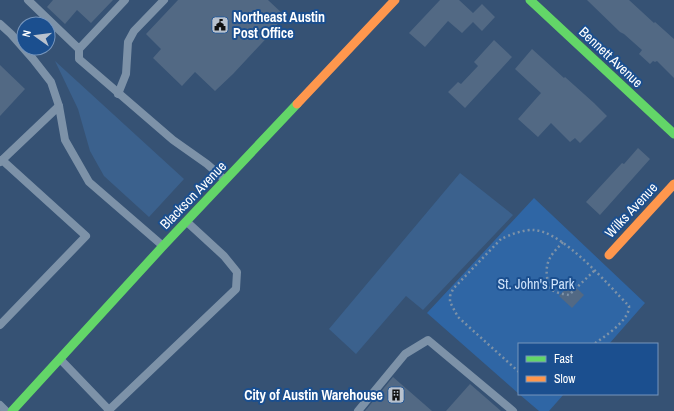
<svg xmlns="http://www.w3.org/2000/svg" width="674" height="411" font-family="'Archivo Narrow',sans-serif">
	<rect width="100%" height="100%" fill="#365274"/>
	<!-- green -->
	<g fill="#2f66a5">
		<polygon points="534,198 645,303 609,344 519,344 519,394 427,313"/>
		<polygon points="519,394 564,394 549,411 539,411"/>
	</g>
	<!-- water -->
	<g fill="#3b618d">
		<polygon points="55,61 184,179 149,217 104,176 90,151 78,109"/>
		<polygon points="460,173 513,215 423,310 406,296 356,354 329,329"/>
	</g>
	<!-- building -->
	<g fill="#526984">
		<polygon points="53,0 113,0 91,23 77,10 65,24 47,7"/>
		<polygon points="178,0 268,0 285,16 274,28 275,29 233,74 215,91 195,72 182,86 153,58 161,49 146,34"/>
		<polygon points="440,0 459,0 473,13 482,4 495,17 482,31 473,22 462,33 448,21 425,47 409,33"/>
		<polygon points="587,0 629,0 654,23 655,22 674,39 674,78 657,61 655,62 653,61 650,64 639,54 642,50 624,34 620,32"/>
		<polygon points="494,40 512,57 465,108 448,92 458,82 461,84 478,66 474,62"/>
		<polygon points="532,49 564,78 565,77 594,103 607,116 580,143 575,138 570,142 551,123 538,137 518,119 541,93 515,69"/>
		<polygon points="0,65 25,89 0,116"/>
		<polygon points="638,148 650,159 600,215 586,202 622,163 624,164"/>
		<polygon points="571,283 584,295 572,308 559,296"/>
		<polygon points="393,377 432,411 365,411"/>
		<polygon points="470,384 501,411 446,411"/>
	</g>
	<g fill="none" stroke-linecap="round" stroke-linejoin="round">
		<!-- path -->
		<g stroke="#7d92a8" stroke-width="2.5" stroke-dasharray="2 3" stroke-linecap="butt">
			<path d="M563,242C552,254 545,260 547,277C548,281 548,286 551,289C555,293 564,294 569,295L595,270"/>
			<path d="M519,372L458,317L450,302V296L453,289L501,239C509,235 525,229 534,230C564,232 608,285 629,306C630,320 604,337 594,344"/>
		</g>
		<!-- lane -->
		<g stroke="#7d92a8" stroke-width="8">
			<polyline points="28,0 79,49 125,0"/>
			<polyline points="0,24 11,34 33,59 51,82 59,106"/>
			<polyline points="79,49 79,59 173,140 207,164 224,179"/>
			<polyline points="118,94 126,74 128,42 134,31 164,0"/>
			<polyline points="0,162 59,106 65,140 89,182 163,246"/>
			<polyline points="0,325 86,236 2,160"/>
			<polyline points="60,359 109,410"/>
			<polyline points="0,405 6,411"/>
			<polyline points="108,411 236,289 237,272 224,256 187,222"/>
			<polyline points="358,411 405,354 428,340 513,411"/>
		</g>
		<!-- fast -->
		<g stroke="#63d668" stroke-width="9">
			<polyline points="530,0 674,134"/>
			<polyline points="12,411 163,246 297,104"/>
		</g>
		<!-- slow -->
		<g stroke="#ff974d" stroke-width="9">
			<polyline points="297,104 395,0"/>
			<polyline points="609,255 674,184"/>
		</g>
	</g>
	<!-- icons -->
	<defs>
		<symbol id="civic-square" viewBox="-11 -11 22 22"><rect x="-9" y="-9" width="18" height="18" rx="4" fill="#b9c2ce" stroke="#1b4f8f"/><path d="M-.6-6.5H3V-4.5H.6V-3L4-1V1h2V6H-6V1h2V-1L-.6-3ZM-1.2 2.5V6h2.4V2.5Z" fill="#111"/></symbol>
		<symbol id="building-square" viewBox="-11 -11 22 22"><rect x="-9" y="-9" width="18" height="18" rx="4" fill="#b9c2ce" stroke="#1b4f8f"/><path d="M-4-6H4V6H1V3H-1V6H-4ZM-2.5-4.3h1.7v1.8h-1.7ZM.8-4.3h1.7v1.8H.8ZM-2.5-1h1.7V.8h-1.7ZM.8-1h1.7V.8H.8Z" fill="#111"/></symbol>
	</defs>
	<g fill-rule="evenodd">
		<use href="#civic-square" x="210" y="15" width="20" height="20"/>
		<use href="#building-square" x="386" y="385" width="20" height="20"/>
	</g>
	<g text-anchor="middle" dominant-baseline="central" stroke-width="4" stroke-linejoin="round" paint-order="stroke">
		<!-- poi labels -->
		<g font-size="14" font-weight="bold" fill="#fff" stroke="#1b4f8f" text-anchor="start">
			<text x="233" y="17">Northeast Austin<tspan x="233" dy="16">Post Office</tspan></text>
			<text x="383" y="395" text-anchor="end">City of Austin Warehouse</text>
		</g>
		<!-- street labels -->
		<g font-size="14" fill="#fff" stroke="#1b4f8f">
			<text transform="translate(611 57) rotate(43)">Bennett Avenue</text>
			<text transform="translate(193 195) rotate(-46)">Blackson Avenue</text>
			<text transform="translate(631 210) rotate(-47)">Wilks Avenue</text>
		</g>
		<!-- park labels -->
		<g font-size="14" fill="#cfe3fa" stroke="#1b4f8f">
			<text x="536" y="284">St. John's Park</text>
		</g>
	</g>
	<!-- legend -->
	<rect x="518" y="343" width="140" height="52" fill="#1b4f8f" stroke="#7695bc"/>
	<rect x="526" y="356" width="20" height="6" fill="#63d668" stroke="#7695bc"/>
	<text x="554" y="363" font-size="12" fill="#ffffff">Fast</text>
	<rect x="526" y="376" width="20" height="6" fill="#ff974d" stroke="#7695bc"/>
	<text x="554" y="383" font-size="12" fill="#ffffff">Slow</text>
	<!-- north arrow -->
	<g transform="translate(36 36) rotate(284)"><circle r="19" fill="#1b4f8f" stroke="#7695bc"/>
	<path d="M0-3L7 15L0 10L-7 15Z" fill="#b9c2ce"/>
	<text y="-6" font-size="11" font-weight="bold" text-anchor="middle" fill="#ffffff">N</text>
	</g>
</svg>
